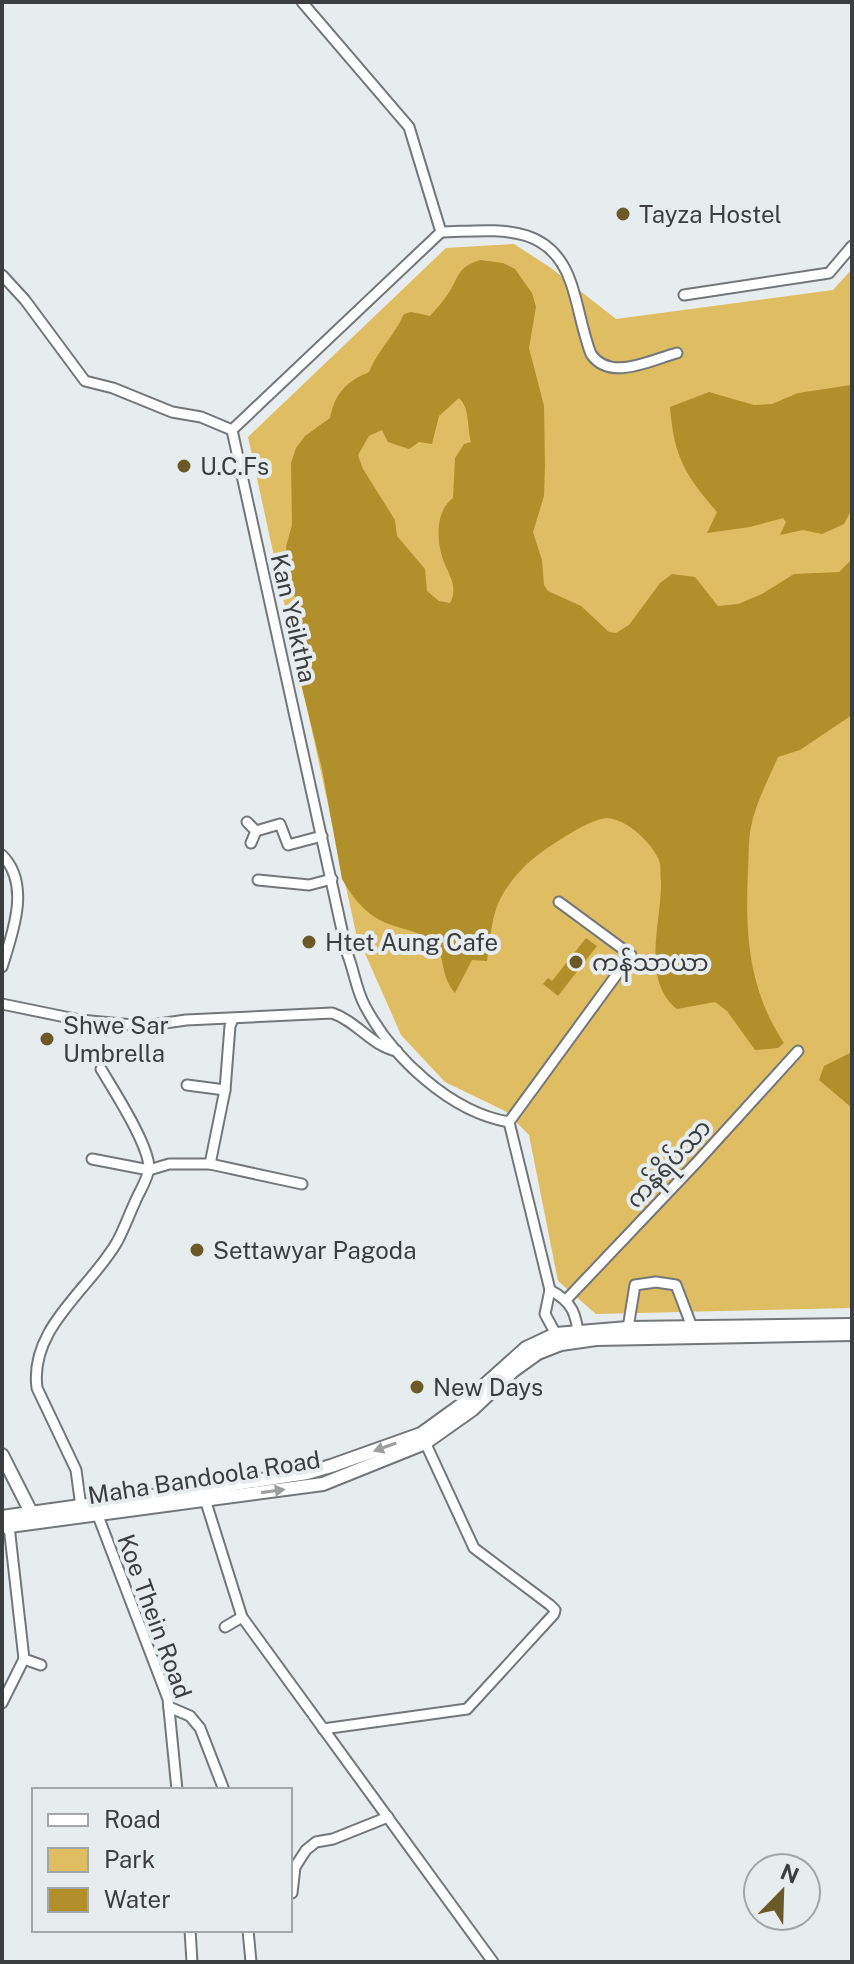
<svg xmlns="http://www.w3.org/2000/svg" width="854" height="1964" font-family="'Public Sans','Noto Sans Myanmar',sans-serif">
	<rect width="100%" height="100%" fill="#e7ecee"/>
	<!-- green -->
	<polygon fill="#dfbd62" points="514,244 551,268 616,319 833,290 852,269 852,1308 596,1314 558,1281 529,1135 505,1111 445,1082 401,1035 356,933 248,437 446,248"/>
	<!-- water -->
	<g fill="#b18f2a" fill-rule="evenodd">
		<path d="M480,260L503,263L515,269L532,293L536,307L529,348L544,406L545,466L544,496L533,532L542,560L544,585L548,591L581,606L609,632L616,633L629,625L660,583L672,574L695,577L718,606L738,604L762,594L794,574L839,572L852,559V715L800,750L778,757C768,780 756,802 751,827C748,840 749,856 748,870C745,933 748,989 784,1043L778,1048L755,1050L727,1011L715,1002L677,1009C640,979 662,922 661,881C660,876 661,868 660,863C654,844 627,819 607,818C589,818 536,854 524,867C492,900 493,918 487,961L472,960L455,993C439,975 446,953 433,942C418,930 403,930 386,923C366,915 352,897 342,879L322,769L301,684L303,653L299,630V607L291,586L286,547L292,525L291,463L296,448L305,436L330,418C335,393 346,382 369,372C378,350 394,336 404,314L411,312L430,316C436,309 443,302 448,294C460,276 456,268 480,260ZM459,398C470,408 467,427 471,442L464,444L455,458L453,498C435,511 436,542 444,562C450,576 458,588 450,603L439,601L427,591L425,569L397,536L395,520L363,469L358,455L369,436L382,430L388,442L409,449L419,442L432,444L439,416Z"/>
		<path d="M851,385L852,509L844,524L822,534L803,530L780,535L786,522L783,518L750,527L707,533L717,512C685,475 674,457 670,407L709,392L754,405L772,404L798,393Z"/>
		<polygon points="586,938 597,946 558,996 543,984 548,978 552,981"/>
		<polygon points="852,1052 852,1108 819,1080 824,1066"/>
	</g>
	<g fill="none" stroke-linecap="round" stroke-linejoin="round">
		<defs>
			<g id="street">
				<path d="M302,2L409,127L441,232L232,430L347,953C354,970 356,990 365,1006C392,1057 450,1112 509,1122L550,1290"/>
				<path d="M441,232C494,231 550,220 571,283C579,306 582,331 591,354C610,382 650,360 677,353"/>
				<polyline points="2,275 25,300 85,381 113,388 172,412 201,417 232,430"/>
				<polyline points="684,295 829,273 852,246"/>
				<polyline points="247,822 256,831 280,824 288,845 322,836"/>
				<polyline points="251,843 256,831"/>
				<path d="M2,855C31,884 13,932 2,967"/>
				<polyline points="258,880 309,885 332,879"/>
				<path d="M2,1004L80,1020L144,1026L186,1020L332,1013C357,1021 371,1046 397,1051"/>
				<polyline points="187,1085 225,1090 230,1026 233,1019"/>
				<polyline points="509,1122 631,955 559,902"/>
				<polyline points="92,1159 149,1170 169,1164 210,1164 302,1184"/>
				<polyline points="210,1164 225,1090"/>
				<path d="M550,1290C573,1302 576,1314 579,1338"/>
				<polyline points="550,1290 545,1314 558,1338"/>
				<polyline points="566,1300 698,1161 798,1051"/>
				<polyline points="628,1328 635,1285 656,1282 676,1285 692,1327"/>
				<polyline points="204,1496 242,1617 493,1962"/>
				<path d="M81,1507L76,1470L37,1388C29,1328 90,1289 117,1242C124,1229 129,1215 135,1202C139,1192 148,1179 149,1168C149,1145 114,1091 101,1069"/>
				<polyline points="95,1508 168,1699 177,1790"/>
				<polyline points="9,1526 24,1659 41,1665"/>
				<polyline points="225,1627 242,1617"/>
				<polyline points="2,1703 24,1659"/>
				<polyline points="169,1707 190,1716 200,1728 224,1790"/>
				<polyline points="323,1729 467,1709 554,1614 555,1610 550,1605 474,1548 424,1440"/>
				<polyline points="292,1893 295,1867 306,1850 316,1842 333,1839 388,1817"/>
				<polyline points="190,1930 192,1962"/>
				<polyline points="248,1930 251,1962"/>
			</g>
			<g id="secondary">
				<polyline points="2,1455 35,1520"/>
				<polyline points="2,1517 202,1489 307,1473 331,1466 421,1434 468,1400 526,1348 556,1334 628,1328 852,1325"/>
				<polyline points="2,1527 323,1484 425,1443 473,1409 513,1371 538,1353 561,1344 596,1339 852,1334"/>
			</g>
		</defs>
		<!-- street casing -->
		<use href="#street" stroke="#73777a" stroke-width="13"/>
		<!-- secondary casing -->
		<use href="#secondary" stroke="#73777a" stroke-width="16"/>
		<!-- street -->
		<use href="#street" stroke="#fff" stroke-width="9"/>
		<!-- secondary -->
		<use href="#secondary" stroke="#fff" stroke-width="12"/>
	</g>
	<!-- one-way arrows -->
	<defs><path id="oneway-solid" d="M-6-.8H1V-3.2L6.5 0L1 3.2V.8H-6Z" transform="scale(2)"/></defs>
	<g fill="#9d9e9e">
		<use href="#oneway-solid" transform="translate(385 1447) rotate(160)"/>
		<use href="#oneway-solid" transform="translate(273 1491) rotate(-8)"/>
	</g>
	<!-- markers -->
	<g fill="#6b5927" stroke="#e7ecee" stroke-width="3">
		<circle cx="623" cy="214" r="8"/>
		<circle cx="184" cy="466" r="8"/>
		<circle cx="309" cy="942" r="8"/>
		<circle cx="576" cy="962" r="8"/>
		<circle cx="47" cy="1039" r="8"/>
		<circle cx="197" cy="1250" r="8"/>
		<circle cx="417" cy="1387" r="8"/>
	</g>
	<g text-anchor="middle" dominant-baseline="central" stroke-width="8" stroke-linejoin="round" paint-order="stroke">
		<!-- poi labels -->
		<g font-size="24" fill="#3b3d3e" stroke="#e7ecee" text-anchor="start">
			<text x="639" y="214">Tayza Hostel</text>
			<text x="200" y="466">U.C.Fs</text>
			<text x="325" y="942">Htet Aung Cafe</text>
			<text x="592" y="962">ကန်သာယာ</text>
			<text x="63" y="1025">Shwe Sar<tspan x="63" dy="28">Umbrella</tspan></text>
			<text x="213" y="1250">Settawyar Pagoda</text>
			<text x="433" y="1387">New Days</text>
		</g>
		<!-- street labels -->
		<g font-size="24" fill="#3b3d3e" stroke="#e7ecee">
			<text transform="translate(294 618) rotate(77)">Kan Yeiktha</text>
			<text transform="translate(668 1163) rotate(-47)">ကန်ရိပ်သာ</text>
			<text transform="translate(204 1477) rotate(-9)">Maha Bandoola Road</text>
			<text transform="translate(155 1616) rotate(70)">Koe Thein Road</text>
		</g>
	</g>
	<!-- border -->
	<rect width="854" height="1964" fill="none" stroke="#3b3d3e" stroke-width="8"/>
	<!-- legend -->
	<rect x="32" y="1788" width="260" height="144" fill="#e7ecee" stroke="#a2a6a8" stroke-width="2"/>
	<rect x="48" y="1814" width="40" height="12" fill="#ffffff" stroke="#a2a6a8" stroke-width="2"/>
	<text x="104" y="1828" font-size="24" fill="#3b3d3e">Road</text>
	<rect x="48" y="1848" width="40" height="24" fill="#dfbd62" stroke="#a2a6a8" stroke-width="2"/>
	<text x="104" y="1868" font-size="24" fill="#3b3d3e">Park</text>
	<rect x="48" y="1888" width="40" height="24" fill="#b18f2a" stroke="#a2a6a8" stroke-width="2"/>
	<text x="104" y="1908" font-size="24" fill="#3b3d3e">Water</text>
	<!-- north arrow -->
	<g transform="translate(782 1892) rotate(23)"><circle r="38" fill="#e7ecee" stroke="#a2a6a8" stroke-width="2"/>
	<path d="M0-6L14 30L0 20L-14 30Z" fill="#6b5927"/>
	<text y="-12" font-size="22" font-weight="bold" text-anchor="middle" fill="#3b3d3e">N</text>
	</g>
</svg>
